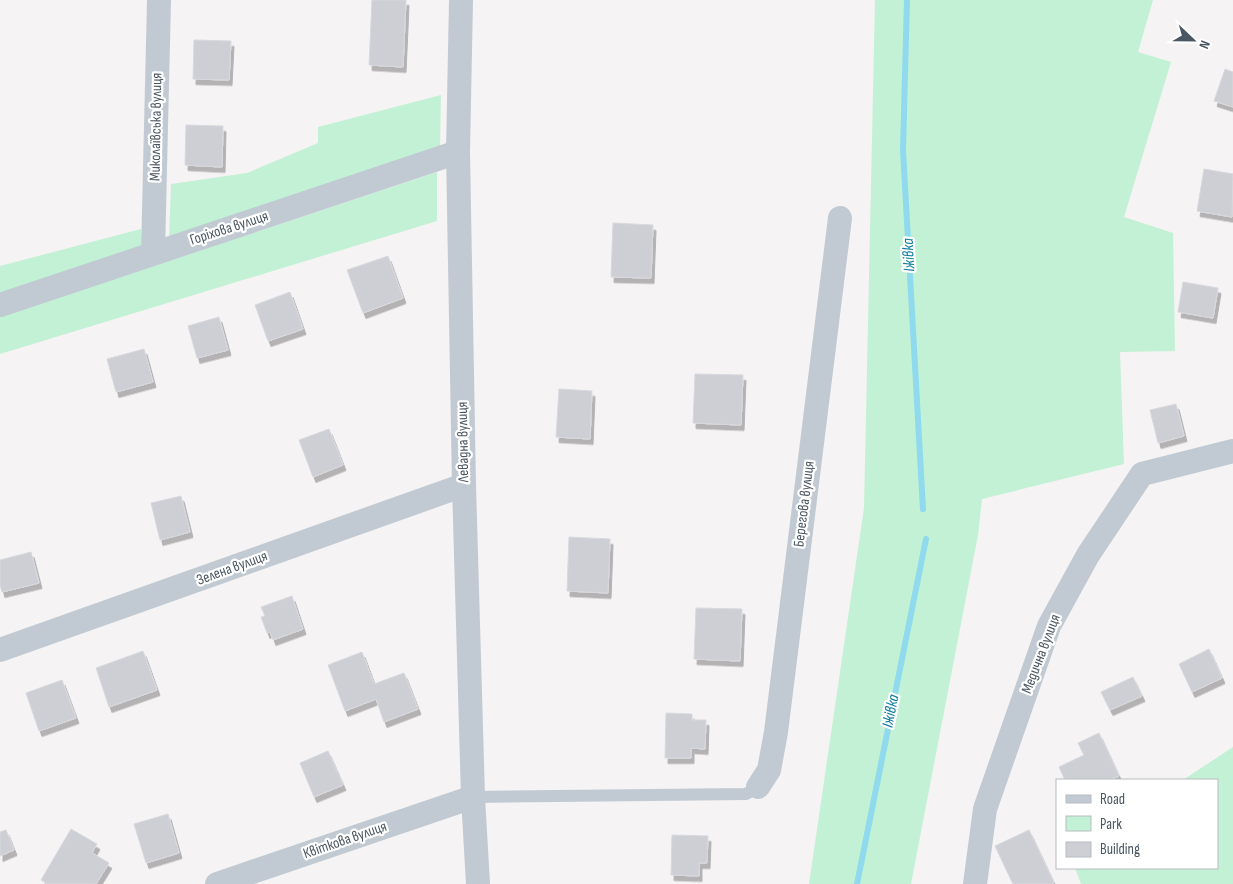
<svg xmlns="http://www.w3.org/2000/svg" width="1233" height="884" font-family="'Sofia Sans Condensed',sans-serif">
	<defs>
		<filter id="shadow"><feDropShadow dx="3" dy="5.5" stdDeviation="0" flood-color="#0004"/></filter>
	</defs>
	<rect width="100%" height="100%" fill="#f5f3f3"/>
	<!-- green -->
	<g fill="#c3f1d5">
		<polygon points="875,0 1153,0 1138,52 1171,62 1124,217 1173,233 1175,351 1120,352 1124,464 982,499 978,535 911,884 809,884 864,508"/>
		<polygon points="441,95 440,147 169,239 171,184 247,173 318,143 318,127"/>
		<polygon points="437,172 437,221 0,354 0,317"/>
		<polygon points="141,229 142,247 0,294 0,266"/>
		<polygon points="1233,747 1233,884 1081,884 1075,868 1217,868 1217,780 1183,780"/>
	</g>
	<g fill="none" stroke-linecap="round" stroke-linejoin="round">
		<!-- stream -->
		<g stroke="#90daee" stroke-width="6">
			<polyline points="907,0 903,150 923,509"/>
			<polyline points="857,884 926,539"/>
		</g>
	</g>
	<!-- building -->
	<g fill="#cdcfd5" stroke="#d7d9de" filter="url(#shadow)">
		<polygon points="372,0 406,0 403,67 369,65"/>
		<polygon points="194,40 231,41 229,80 193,79"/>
		<polygon points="1225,69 1233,72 1233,107 1214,101"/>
		<polygon points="186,125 223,126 222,167 185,165"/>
		<polygon points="1204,169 1233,174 1232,217 1197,211"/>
		<polygon points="613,223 653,225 651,278 611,277"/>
		<polygon points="388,256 403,298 363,313 347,270"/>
		<polygon points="1183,282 1218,288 1213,318 1178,312"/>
		<polygon points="290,292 303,329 268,341 255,305"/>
		<polygon points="219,317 228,350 197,358 188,326"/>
		<polygon points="144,349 153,382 116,392 107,359"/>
		<polygon points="695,374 743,375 741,425 693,423"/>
		<polygon points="559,389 592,391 590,439 556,437"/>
		<polygon points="1176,404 1184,436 1158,443 1150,410"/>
		<polygon points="329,429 343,465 313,477 299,440"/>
		<polygon points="181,496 190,532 160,540 151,503"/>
		<polygon points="569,537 610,539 608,593 567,591"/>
		<polygon points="31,552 39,583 2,592 0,585 0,560"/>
		<polygon points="292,596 303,629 273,640 270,632 267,633 261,617 265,616 261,607"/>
		<polygon points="696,608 742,609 740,661 694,659"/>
		<polygon points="1209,649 1222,678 1192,692 1179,664"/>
		<polygon points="143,651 157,690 109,707 96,668"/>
		<polygon points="362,652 374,684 404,673 418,709 384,722 376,699 345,711 328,665"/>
		<polygon points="1133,677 1142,696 1110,710 1101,692"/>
		<polygon points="62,680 76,718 39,731 26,693"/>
		<polygon points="666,713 692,714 692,720 706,720 705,749 691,748 691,758 665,758"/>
		<polygon points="1099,733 1119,776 1109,780 1065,780 1059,767 1084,755 1078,743"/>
		<polygon points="328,751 343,785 314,797 300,763"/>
		<polygon points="168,814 179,853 146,863 134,824"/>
		<polygon points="71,829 97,844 92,853 109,863 96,884 48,884 41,880"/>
		<polygon points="6,830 14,850 0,856 0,832"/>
		<polygon points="1029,830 1054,883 1051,884 1013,884 995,846"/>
		<polygon points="672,835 708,836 707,863 699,863 699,876 671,875"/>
	</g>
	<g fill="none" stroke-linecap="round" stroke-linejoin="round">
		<!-- service -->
		<polyline stroke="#c1cad2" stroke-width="12" points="473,797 746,794 758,787"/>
		<!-- minor -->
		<g stroke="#c1cad2" stroke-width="24">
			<polyline points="461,0 458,152 464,485 473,797 478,884"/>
			<polyline points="153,253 159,0"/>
			<polyline points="0,305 458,152"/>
			<polyline points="0,650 464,485"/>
			<polyline points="758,787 769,770 776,732 840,218"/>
			<polyline points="217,884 473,797"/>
			<polyline points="975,884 985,809 1049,626 1088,555 1142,474 1233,451"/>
		</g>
	</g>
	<g text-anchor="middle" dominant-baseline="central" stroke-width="4.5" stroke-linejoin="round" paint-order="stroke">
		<!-- street labels -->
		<g font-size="15" fill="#4a5661" stroke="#fff">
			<text transform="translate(156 127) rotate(-89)">Миколаївська вулиця</text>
			<text transform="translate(229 228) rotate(-18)">Горіхова вулиця</text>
			<text transform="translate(463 442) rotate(-91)">Левадна вулиця</text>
			<text transform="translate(804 504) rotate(-83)">Берегова вулиця</text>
			<text transform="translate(232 568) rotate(-20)">Зелена вулиця</text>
			<text transform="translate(1041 654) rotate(-69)">Медична вулиця</text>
			<text transform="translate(345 840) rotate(-19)">Квіткова вулиця</text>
		</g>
		<!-- water labels -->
		<g font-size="16" font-style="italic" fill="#0c7c9b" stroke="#fff">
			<text transform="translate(909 255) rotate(-93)">Іжівка</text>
			<text transform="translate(891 711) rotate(-79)">Іжівка</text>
		</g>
	</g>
	<!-- legend -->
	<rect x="1056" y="779" width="162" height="90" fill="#ffffff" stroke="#b7bbc0"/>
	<rect x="1066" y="795" width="25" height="8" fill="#c1cad2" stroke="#b7bbc0"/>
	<text x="1100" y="804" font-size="15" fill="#4a5661">Road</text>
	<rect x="1066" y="816" width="25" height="15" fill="#c3f1d5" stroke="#b7bbc0"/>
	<text x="1100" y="829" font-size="15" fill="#4a5661">Park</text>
	<rect x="1066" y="842" width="25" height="15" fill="#cdcfd5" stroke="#b7bbc0"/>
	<text x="1100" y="854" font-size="15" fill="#4a5661">Building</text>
	<!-- north arrow -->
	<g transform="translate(1193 40) rotate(112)" stroke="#ffffff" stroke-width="4" paint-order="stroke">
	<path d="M0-4L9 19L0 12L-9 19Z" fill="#4a5661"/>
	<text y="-8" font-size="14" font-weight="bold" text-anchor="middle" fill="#4a5661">N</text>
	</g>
</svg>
